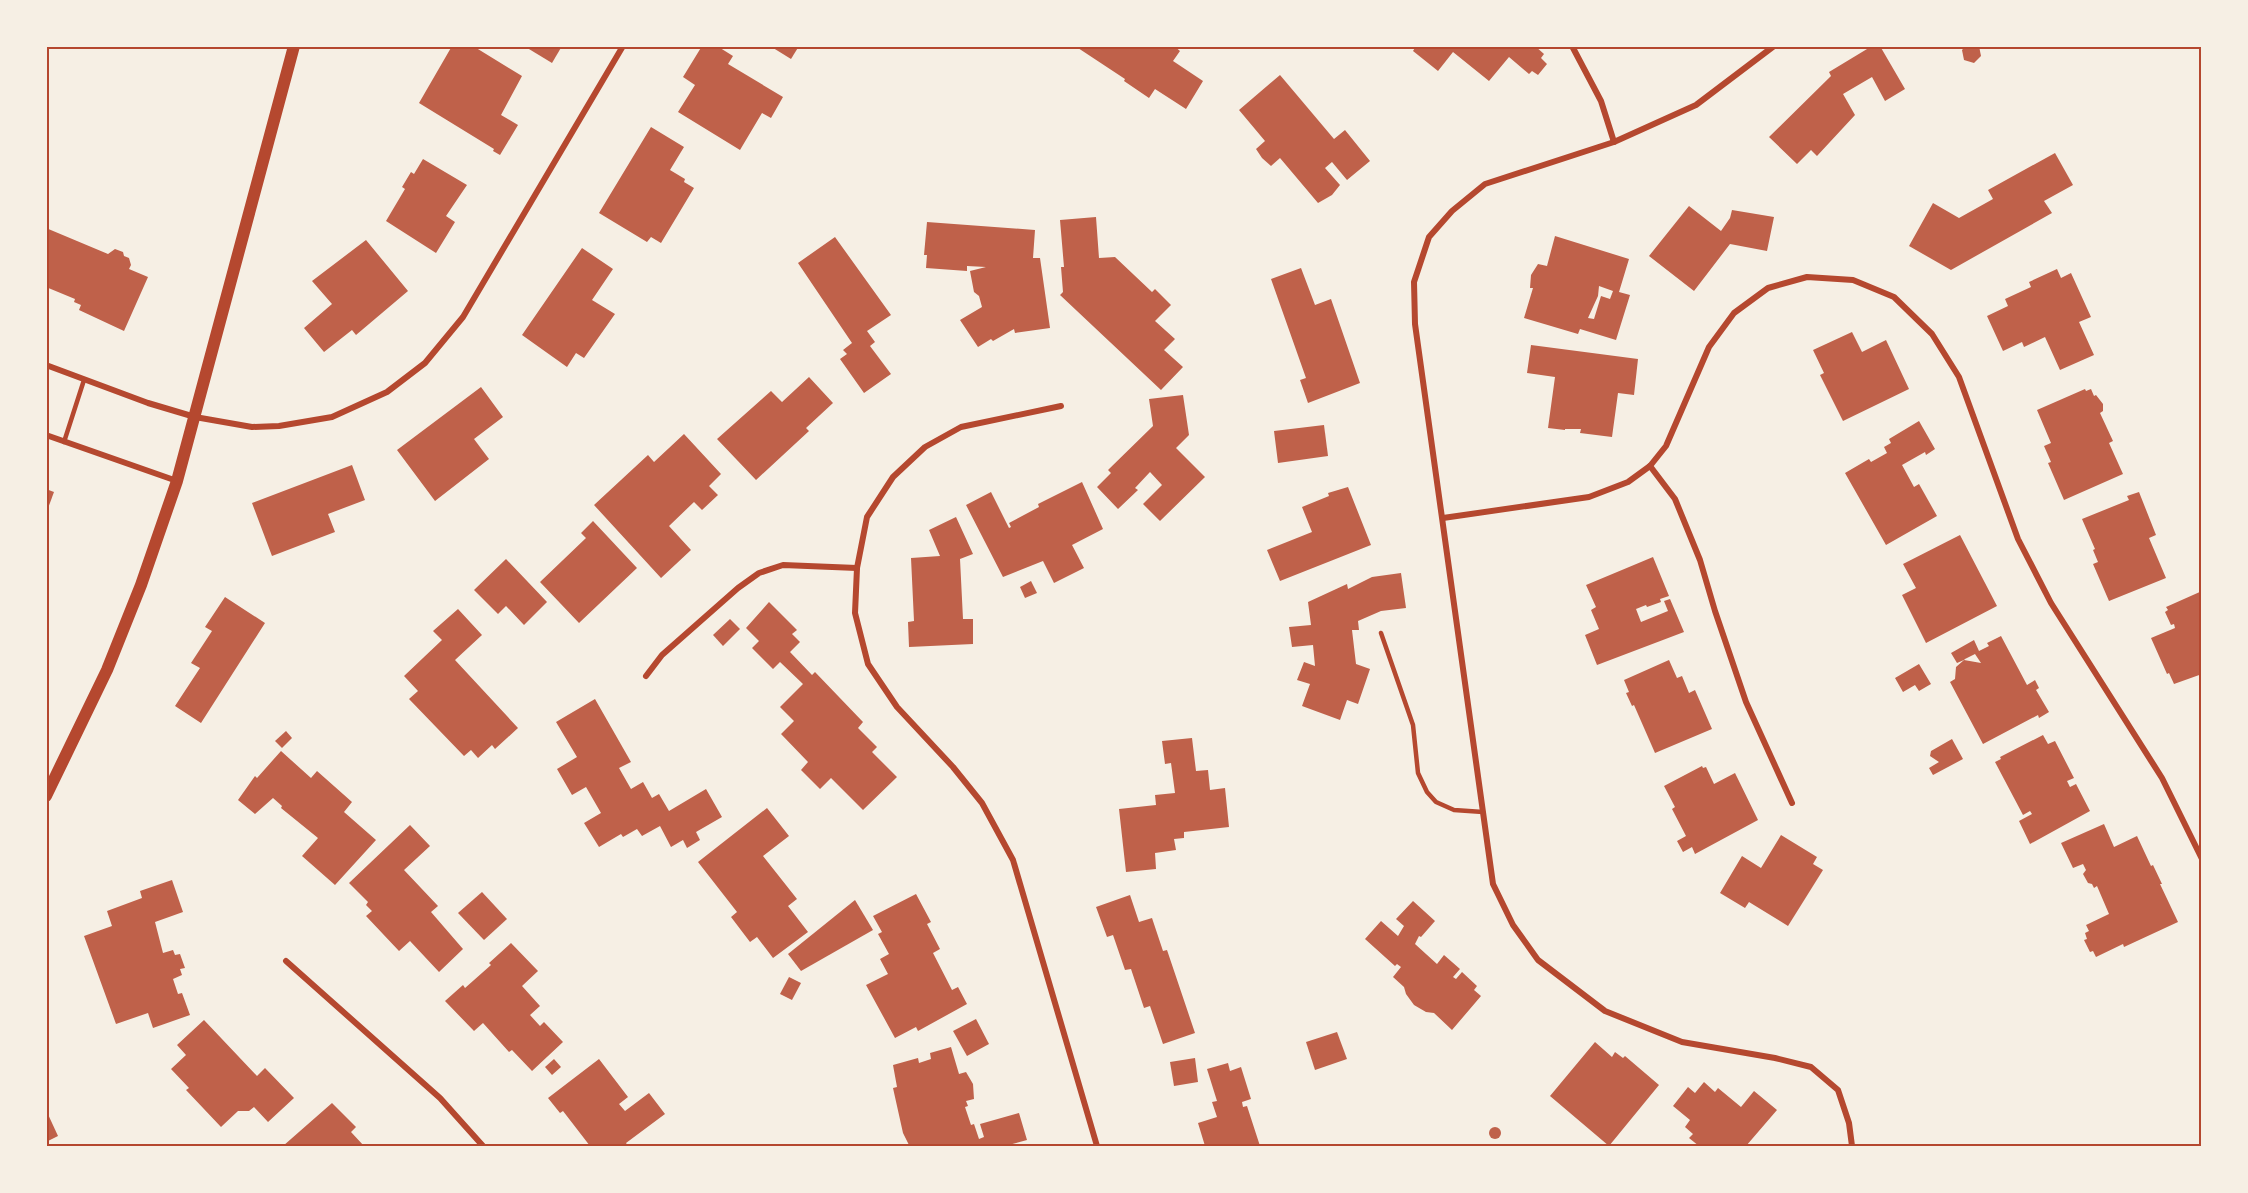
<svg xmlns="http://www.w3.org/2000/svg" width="2248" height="1193" font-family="Lato,sans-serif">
	<rect width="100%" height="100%" fill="#f6efe4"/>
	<!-- building -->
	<g fill="#bf614a" fill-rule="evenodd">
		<polygon points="452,46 473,46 522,76 501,115 518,125 500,155 493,151 494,149 419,103"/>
		<polygon points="524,46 562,46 552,63"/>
		<polygon points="702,46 717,46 733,56 728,64 783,97 771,118 762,113 740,150 678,112 695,85 683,77"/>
		<polygon points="770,46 799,46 791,59"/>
		<polygon points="1075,46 1174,46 1180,51 1173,61 1203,81 1186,109 1155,89 1149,98 1124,81 1125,79"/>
		<polygon points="1416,46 1535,46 1544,54 1541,58 1547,64 1538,75 1532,71 1529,74 1509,57 1489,81 1453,52 1438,71 1413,51"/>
		<polygon points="1872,46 1880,46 1905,89 1885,101 1872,77 1843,94 1855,115 1817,156 1811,150 1797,164 1769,137 1831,76 1829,72"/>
		<polygon points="1966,46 1979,46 1981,56 1974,63 1964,60 1962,50"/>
		<polygon points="1280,75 1334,139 1345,130 1370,161 1347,180 1332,162 1325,168 1340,185 1332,195 1318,203 1280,158 1271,166 1262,158 1256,149 1265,141 1239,110"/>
		<polygon points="651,127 684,147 670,170 685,179 684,182 694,188 661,243 651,237 647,242 599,213"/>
		<polygon points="2055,153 2073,185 2044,201 2052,213 1951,270 1909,246 1933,203 1959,218 1993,199 1988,190"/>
		<polygon points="423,159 467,185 446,216 455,222 436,253 386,221 405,189 402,187 411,172 414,174"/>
		<polygon points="1689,206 1721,231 1730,218 1732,210 1774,217 1767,251 1730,244 1694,291 1649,256"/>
		<polygon points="1096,217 1099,258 1115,257 1152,292 1155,289 1171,305 1155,321 1175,339 1164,350 1183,367 1161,390 1060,295 1063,292 1061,267 1064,267 1060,220"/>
		<polygon points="927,222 1035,230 1033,258 1040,258 1050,328 1015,333 1014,329 993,341 991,339 978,347 960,320 982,307 979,296 974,292 970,271 986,267 967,266 967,271 926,268 927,255 924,255"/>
		<polygon points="46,228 108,254 115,249 123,252 124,256 129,258 131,265 129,269 148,277 124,331 79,310 81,305 74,302 75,299 46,287"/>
		<path d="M1555,236L1629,259L1619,292L1630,295L1616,340L1580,329L1578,334L1524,318L1533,288H1530L1531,275L1538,264L1547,266ZM1599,286L1613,291L1610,299L1601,296L1594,319L1588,318L1598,296Z"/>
		<polygon points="835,237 891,315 867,331 875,342 870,346 891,374 864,393 840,359 847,354 843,350 852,343 798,263"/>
		<polygon points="366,240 408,291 356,335 352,330 324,352 304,328 332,304 312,281"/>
		<polygon points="582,248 613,269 592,300 615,314 584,358 576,353 567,367 522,335"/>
		<polygon points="1301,268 1315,305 1331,299 1360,383 1308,403 1300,380 1306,378 1271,279"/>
		<polygon points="2057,269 2061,278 2071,273 2091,317 2079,322 2094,355 2060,370 2045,337 2024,347 2022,342 2003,351 1987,316 2008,306 2005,299 2031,287 2029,282"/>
		<polygon points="1852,332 1862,352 1886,340 1909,389 1843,421 1820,375 1824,373 1813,350"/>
		<polygon points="1531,345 1638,359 1634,395 1618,393 1612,437 1580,433 1581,429 1565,429 1565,430 1548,428 1555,377 1527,373"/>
		<polygon points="809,377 833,403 806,428 809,431 756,480 717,439 771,391 782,402"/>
		<polygon points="481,387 503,417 474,439 489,459 435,501 397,450"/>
		<polygon points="2085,389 2086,391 2091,389 2094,396 2096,395 2103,404 2103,411 2100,413 2113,441 2109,443 2123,474 2064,500 2048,463 2051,462 2044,446 2051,443 2037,410"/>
		<polygon points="1183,395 1189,435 1176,448 1205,477 1160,521 1143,504 1162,485 1150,472 1135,488 1138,490 1118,509 1097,487 1111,473 1108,470 1153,426 1149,399"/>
		<polygon points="1919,421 1935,449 1926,455 1925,452 1902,465 1914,487 1919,484 1937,516 1886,545 1845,473 1869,459 1871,462 1887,453 1884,447 1891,443 1889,439"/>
		<polygon points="1324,425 1328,456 1278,463 1274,431"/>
		<polygon points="684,434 721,474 709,486 718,495 702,510 694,502 669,526 691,550 661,578 594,505 648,455 654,462"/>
		<polygon points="352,465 365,500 328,514 335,532 272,556 252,503"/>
		<polygon points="1082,482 1103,529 1072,545 1084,568 1054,583 1043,561 1003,577 966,505 991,492 1009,528 1011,527 1009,523 1039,507 1038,504"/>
		<polygon points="1348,487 1371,545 1280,581 1267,550 1312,532 1302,507 1329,496 1328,493"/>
		<polygon points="46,489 54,492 47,511 46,511"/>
		<polygon points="2139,492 2156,535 2149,538 2166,578 2109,601 2093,564 2098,562 2093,550 2095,549 2082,519 2129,500 2127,496"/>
		<polygon points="956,517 973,554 960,559 963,619 973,619 973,644 909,647 908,622 914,621 911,558 940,556 929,530"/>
		<polygon points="593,521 637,568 579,623 540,582 586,538 581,533"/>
		<polygon points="1960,535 1997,606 1926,643 1902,595 1916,588 1903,564"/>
		<polygon points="1653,557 1669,596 1660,599 1661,602 1647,607 1646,605 1636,609 1641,622 1668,611 1664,601 1670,599 1684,632 1597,665 1585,635 1599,629 1591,610 1596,607 1586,585"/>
		<polygon points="506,559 547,602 524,625 506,606 498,614 474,590"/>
		<polygon points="1401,573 1406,608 1381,611 1358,621 1359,630 1352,630 1356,664 1370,669 1358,704 1347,700 1340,720 1302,706 1310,684 1297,680 1304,662 1315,666 1313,645 1292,647 1289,627 1311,625 1308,602 1347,584 1348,589 1372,577"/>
		<polygon points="1031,581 1037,593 1025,598 1020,587"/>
		<polygon points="2202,591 2202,674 2174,684 2169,673 2167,674 2151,638 2175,628 2174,624 2171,625 2165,612 2168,610 2166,607"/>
		<polygon points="225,597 265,623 201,723 175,706 200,668 191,663 212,631 205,627"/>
		<polygon points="769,602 797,630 792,634 800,642 790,652 812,675 815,672 863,722 858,728 877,747 872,752 897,777 863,810 831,778 820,789 801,770 808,762 781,734 794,721 780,707 803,684 780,662 773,669 752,648 759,641 746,628"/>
		<polygon points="458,609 482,635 455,660 518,728 495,749 492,745 478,758 471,750 464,756 409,699 418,691 404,676 442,640 433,631"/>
		<polygon points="730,619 740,629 723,646 713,635"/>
		<path d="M2001,636L2027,685L2035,680L2039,688L2036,690L2049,712L2039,718L2038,715L1983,744L1950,682L1955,679L1956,667L1964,660L1957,663L1951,653L1974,640L1979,651L1989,646L1987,643ZM1975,654L1981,663L1964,660L1965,659Z"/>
		<polygon points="1669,660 1677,678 1682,676 1689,693 1695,690 1712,729 1655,753 1634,705 1632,706 1626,693 1629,692 1624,680"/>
		<polygon points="1919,664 1931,684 1919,691 1915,685 1903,692 1895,678"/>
		<polygon points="595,699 631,762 619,768 631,789 643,782 652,798 659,794 669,811 706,789 722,817 696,832 700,840 687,848 683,840 671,847 660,826 642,836 637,829 623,837 621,834 599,847 584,823 601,813 586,787 572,795 557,769 577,757 556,722"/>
		<polygon points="286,731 292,738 282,748 275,741"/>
		<polygon points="2043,735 2048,744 2055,741 2074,778 2067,781 2070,787 2076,784 2090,811 2030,844 2019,821 2032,814 2030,811 2023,815 1995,762 2001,759 2000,757"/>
		<polygon points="1192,738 1196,771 1208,770 1210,790 1225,788 1229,827 1184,832 1184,838 1174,839 1176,850 1155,853 1156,869 1126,872 1119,809 1156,805 1155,795 1175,793 1171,763 1165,764 1162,741"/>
		<polygon points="1952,739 1963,759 1933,775 1929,768 1939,762 1930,756 1931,751"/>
		<polygon points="281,751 311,778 317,771 352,802 344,812 376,840 335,885 302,856 318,838 281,808 282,806 273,798 255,814 238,800 255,776 257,778"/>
		<polygon points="1702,766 1703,768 1706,767 1714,784 1735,773 1758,820 1695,854 1692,847 1683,852 1677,841 1686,836 1672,809 1675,807 1664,786"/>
		<polygon points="767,808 789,836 763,856 797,899 788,906 808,932 773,958 757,937 750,942 731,917 737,912 698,862"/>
		<polygon points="2104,824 2114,847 2137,836 2151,866 2153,865 2162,884 2160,884 2178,922 2124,947 2123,944 2096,957 2093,951 2090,952 2084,940 2087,939 2085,933 2089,931 2086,925 2109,914 2097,886 2094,888 2092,884 2088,883 2083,874 2086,870 2083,864 2073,868 2061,843"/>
		<polygon points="410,825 430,846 404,870 438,906 431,912 463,949 439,972 410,941 399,951 366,916 372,911 366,905 368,902 349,883"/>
		<polygon points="1781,835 1817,857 1813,864 1823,870 1788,926 1749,902 1745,908 1720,893 1742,856 1761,868"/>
		<polygon points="172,880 183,912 155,922 163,953 173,950 175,955 180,954 185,968 180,969 182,975 173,979 178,994 182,993 190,1015 153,1028 148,1013 116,1024 84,936 112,926 107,911 142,898 140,891"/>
		<polygon points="482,892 507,919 484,940 458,913"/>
		<polygon points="916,894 931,922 927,924 940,949 933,953 952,990 958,987 967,1004 918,1031 916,1027 895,1038 866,985 888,974 880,959 889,954 878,934 882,932 873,916"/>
		<polygon points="1130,895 1139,922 1152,918 1163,951 1167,950 1195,1033 1163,1044 1150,1006 1144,1008 1131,969 1125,970 1113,935 1107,937 1096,907"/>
		<polygon points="855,900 873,930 801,971 788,954"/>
		<polygon points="1413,901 1435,921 1421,937 1419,936 1415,944 1437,964 1444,955 1460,969 1453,977 1456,979 1462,972 1477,986 1474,990 1481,996 1452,1030 1434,1013 1426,1012 1414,1005 1406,994 1404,987 1393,977 1401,967 1397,964 1395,966 1365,939 1381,921 1398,936 1404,926 1396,919"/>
		<polygon points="511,943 538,971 522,986 540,1006 530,1015 540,1026 544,1022 563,1042 532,1071 512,1050 509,1052 483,1023 474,1031 445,1001 463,985 465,988 491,965 489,963"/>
		<polygon points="789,977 801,983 792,1000 780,994"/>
		<polygon points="976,1019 989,1044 967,1056 953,1031"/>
		<polygon points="204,1020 257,1076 265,1068 294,1098 268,1122 254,1107 249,1111 238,1111 221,1127 186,1090 189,1088 171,1069 186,1055 177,1045"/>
		<polygon points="1337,1032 1347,1059 1315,1070 1306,1042"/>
		<polygon points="1595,1042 1612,1057 1615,1052 1623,1058 1625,1056 1659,1085 1609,1146 1550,1096"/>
		<polygon points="951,1047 959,1074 966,1072 973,1084 974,1099 966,1101 968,1106 965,1107 971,1125 974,1124 979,1139 984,1137 980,1124 1019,1113 1027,1140 1005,1146 909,1145 903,1133 893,1088 897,1087 893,1065 918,1058 919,1063 931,1059 930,1053"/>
		<polygon points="1195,1058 1198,1082 1174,1086 1170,1062"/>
		<polygon points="554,1059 561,1067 552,1075 545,1067"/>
		<polygon points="599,1059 628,1097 619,1104 625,1111 649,1093 665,1114 626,1143 628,1146 590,1146 563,1111 560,1113 548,1098"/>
		<polygon points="1228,1063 1230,1071 1241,1067 1251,1099 1242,1102 1243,1107 1247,1106 1260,1146 1205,1146 1198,1123 1217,1117 1212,1102 1217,1101 1207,1069"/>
		<polygon points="1704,1082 1715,1092 1718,1088 1741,1107 1754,1091 1777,1110 1746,1146 1699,1146 1689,1138 1693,1134 1685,1127 1690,1120 1673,1106 1688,1087 1695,1093"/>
		<polygon points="332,1103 356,1127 351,1132 364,1146 283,1146"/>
		<polygon points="46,1110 58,1136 46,1142"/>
		<circle cx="1495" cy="1133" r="6"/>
	</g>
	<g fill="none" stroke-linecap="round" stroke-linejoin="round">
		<!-- service -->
		<g stroke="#b5482f" stroke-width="4.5">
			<polyline points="64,442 84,380"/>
			<polyline points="1381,633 1413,725 1418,773 1427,792 1436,802 1454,810 1483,812"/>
		</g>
		<!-- minor -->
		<g stroke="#b5482f" stroke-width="6">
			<polyline points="1572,46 1601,101 1614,142"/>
			<polyline points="1774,46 1696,105 1614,142 1485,184 1452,211 1429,237 1414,282 1415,324 1493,884 1513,925 1538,960 1605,1011 1682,1042 1775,1058 1811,1067 1838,1090 1849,1123 1852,1146"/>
			<polyline points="46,365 148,403 195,417 252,427 279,426 332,417 387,392 425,363 463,317 623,46"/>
			<polyline points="1061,406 961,427 925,447 893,477 867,517 857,568 855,613 868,664 897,707 953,767 982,803 1013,860 1097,1146"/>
			<polyline points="46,435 177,481"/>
			<polyline points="1650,466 1675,499 1700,560 1715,611 1746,702 1792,803"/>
			<polyline points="1443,518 1589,497 1628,482 1650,466 1666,446 1709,347 1734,313 1768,288 1807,277 1853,280 1894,297 1932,334 1959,377 2018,539 2051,603 2162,778 2202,859"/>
			<polyline points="646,676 662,655 738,588 759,573 783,565 857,568"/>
			<polyline points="286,961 440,1098 483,1146"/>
		</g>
		<!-- secondary -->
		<polyline stroke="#b5482f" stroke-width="12" points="46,796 107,670 141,585 177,481 294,46"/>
	</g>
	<!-- border -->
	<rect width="2248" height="1193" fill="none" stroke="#f6efe4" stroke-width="96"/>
	<rect x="48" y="48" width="2152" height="1097" fill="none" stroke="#b5482f" stroke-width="2"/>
</svg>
